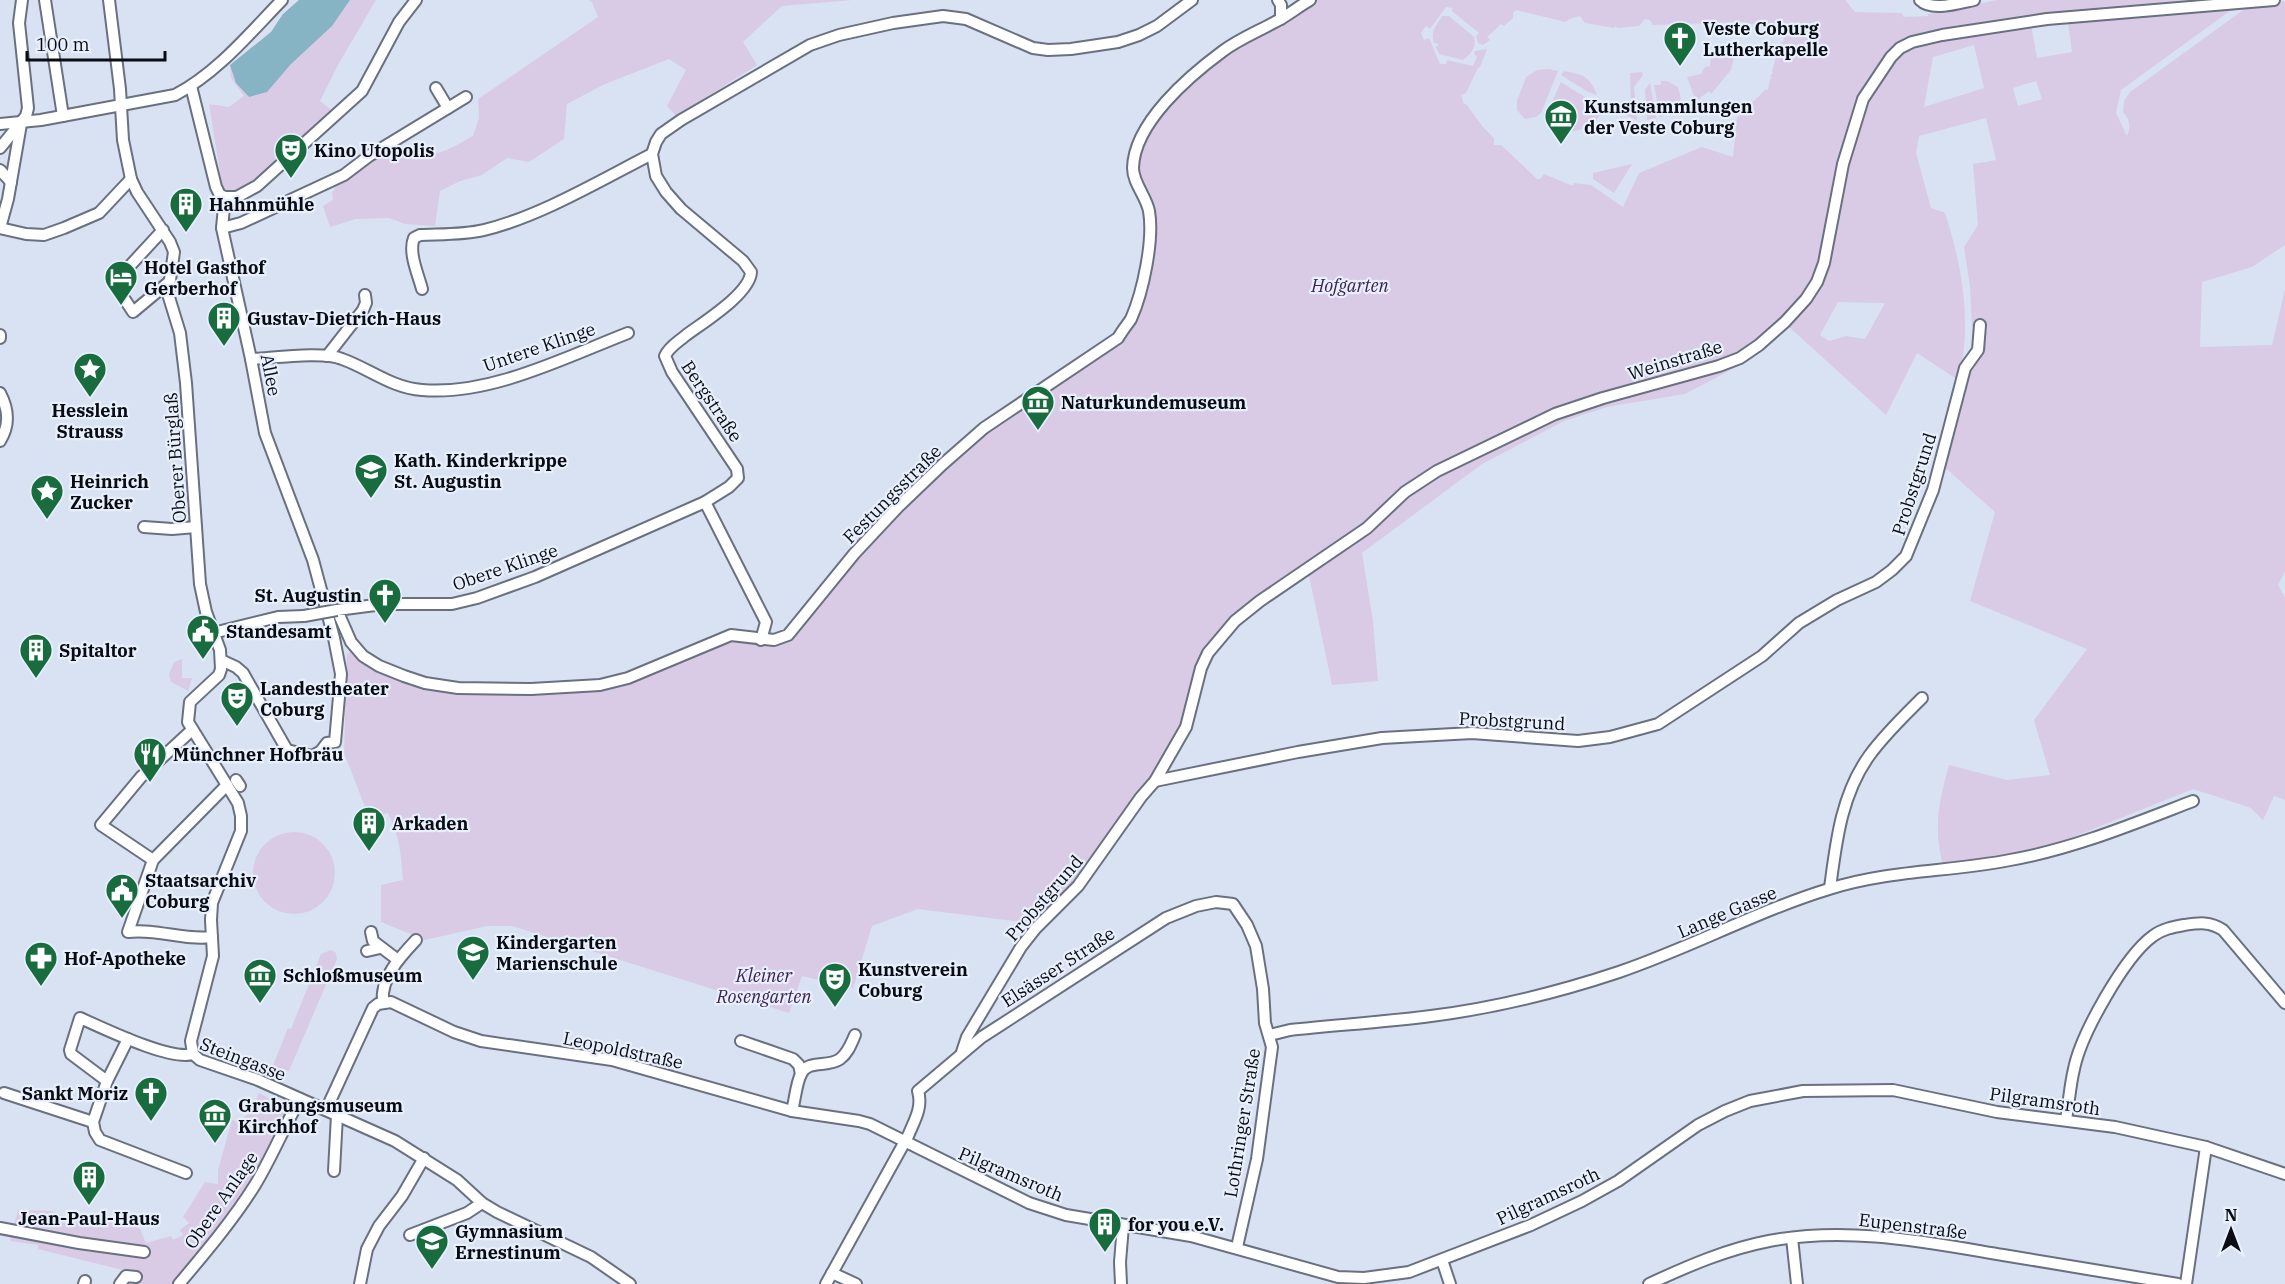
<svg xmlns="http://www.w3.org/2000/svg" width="2285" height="1284" font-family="'IBM Plex Serif',serif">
	<rect width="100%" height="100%" fill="#d9e2f3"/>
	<!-- green -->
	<g fill="#d9cae5" fill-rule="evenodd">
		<polygon points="299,0 376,0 339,63 320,101 335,113 238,192 226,190 222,184 209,104 229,107 244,96 231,78 230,65 271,32 283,14"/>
		<path d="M589,0H852L782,6L743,42L757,65L676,116L667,106L686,70L669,59L605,84L567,104L564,139L529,162L507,158L482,175L460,181L440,191L435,226L405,224L389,218L356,219L330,227L323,206L333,200L332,193L336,186L395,146C431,161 441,154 473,136L479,118L478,99L598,17L592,2Z"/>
		<path d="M1314,0H1845L1855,12L1901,13L1904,17L1928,16V14L1997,0H2245L2121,90L2116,113L2127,136C2131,126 2130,120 2123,112L2124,101L2130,92L2246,8L2254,4L2285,1V245L2252,267L2202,282L2200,347L2272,345L2285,289V571L2278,585L2285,598V800L2274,796L2263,820L2251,808L2193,789L2041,850L1977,862L1943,865C1933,828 1939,801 1949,765L2007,780L2050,775L2034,720L2087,649L1970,601L1995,512L1941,464L1966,369L1979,361L1978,356C1986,344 1985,338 1980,325L1972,327L1970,287L1964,247L1978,225L1973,164L1996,160L1986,118L1919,136L1916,153L1931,208L1945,213C1962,265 1973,326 1958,380L1917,353L1886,415L1787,325L1748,361L1685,394L1607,407L1564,421L1482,464L1362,553L1373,621L1378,681L1332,685L1307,566L1217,637L1188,712L1162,761L1069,887L1037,924L918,909L872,926L853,988L802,976L789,1013L512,926H487L425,940L381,922V885L403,880C401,856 400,836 388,813L369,817L344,753L347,654L353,650L428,688L564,692L608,689L640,678L728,640L738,639L769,645L782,642L797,635L857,557L916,494L971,444L1019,409L1107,352L1129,333L1136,319L1155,224L1138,174L1137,161L1149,131L1173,99L1222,56ZM1446,7L1452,8V11L1479,33L1476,36L1478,43L1483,45L1490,40L1487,37L1501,24L1504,26L1513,18V13L1516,10L1566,22L1569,19L1580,16L1585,23L1614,28L1615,26L1618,28L1639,26L1645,19L1650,20L1653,25L1743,22L1772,29H1779L1783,33L1784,40L1778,46V51L1772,71L1773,72L1770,77L1773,78L1770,79L1768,90L1766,89L1737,118L1733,157L1702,147L1639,173L1623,207L1591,185L1574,183L1573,186L1544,174L1540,179H1537L1501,145H1494V138L1483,127L1466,104H1464L1461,95L1466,93L1478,68L1480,67L1487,49L1475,51L1474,54L1477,57L1473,66L1447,60L1446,64H1440L1429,38L1424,40L1421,33L1426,26L1430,29ZM2067,15L2072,52L2037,58L2030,19ZM1974,45L1984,88L1924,107L1933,57ZM2036,81L2042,99L2018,106L2013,88ZM1838,302L1884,303H1885L1865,339L1846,336L1829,341L1820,335Z"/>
		<path d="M1442,16H1449L1474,37C1477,47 1471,54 1463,60L1439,54L1436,47L1439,44L1434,43C1430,32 1436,26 1442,16Z"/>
		<polygon points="1726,53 1734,57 1731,70 1711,94 1709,91 1696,101 1687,77 1701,74 1705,67 1710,66 1711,55"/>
		<polygon points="1548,69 1558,71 1541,113 1536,117 1525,119 1517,110 1517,101 1526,77 1537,70"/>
		<path d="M1564,71C1583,75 1589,75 1597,95L1588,92L1561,75Z"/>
		<polygon points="1642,72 1643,75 1634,87 1637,120 1621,113 1611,113 1611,110 1631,110 1630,73"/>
		<polygon points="1661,81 1667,81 1678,87 1681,99 1676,111 1660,117 1654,85 1661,85"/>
		<path d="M1561,82L1597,105L1601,113C1592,131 1566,137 1550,125L1546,119L1547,113Z"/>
		<polygon points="1650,83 1656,118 1647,120 1645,90"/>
		<polygon points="1632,164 1614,193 1593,179 1593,173"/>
		<polygon points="182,659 182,678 192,678 188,691 171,682 169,674 174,662"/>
		<circle cx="294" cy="873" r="41"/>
		<polygon points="331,950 336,953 337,959 289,1071 286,1070 283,1077 270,1073 288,1028 291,1029 321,954"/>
		<path d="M259,1093L283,1106L288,1114C256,1176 217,1230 173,1284H119L123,1270L38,1249V1245L10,1241L18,1210L51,1211L74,1220L75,1216L83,1217V1214L90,1216V1218L112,1221L113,1219H119L140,1229L146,1243L171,1236L173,1240L183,1235L180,1230L189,1223L183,1217L205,1182L218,1184V1170L232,1120L238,1122L251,1112Z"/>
	</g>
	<!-- water -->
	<polygon fill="#87b4c4" points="299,0 350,0 332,26 291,64 267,92 249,97 236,83 230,65 271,32 283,14"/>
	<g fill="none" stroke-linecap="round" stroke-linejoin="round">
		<defs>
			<g id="minor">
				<polyline points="45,0 63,116"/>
				<polyline points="109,0 120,89 123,140 131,179 137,192 170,242 174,252 168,294 180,333 186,383 200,584 206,612 220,650 221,669 219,675 190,702 188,722 238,803 241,816 241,831 212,903 211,920 213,956 191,1041 193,1054"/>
				<path d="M1192,0L1157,26L1139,35L1118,42L1071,49L1048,50L1033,48L966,19L943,16L893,23L839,35L810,45L681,120L661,134L656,142L652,154L656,176L666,192L681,209L743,261L751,272C750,294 702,323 685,336C678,342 669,347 665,356L672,372L737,469L738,478L729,487L705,502L535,577L477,598L452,604H383L337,610L351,642L363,656L379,666L404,676L425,683L458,688L531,689L600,685L628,678L731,635L774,640L788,635L854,554L898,507L943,464L984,428L1118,338C1122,331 1127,325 1131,319C1143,292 1154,240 1149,211C1146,196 1133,183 1133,168C1134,123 1189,76 1223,51C1239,39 1257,32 1275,22C1287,16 1298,7 1310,0"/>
				<polyline points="1278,0 1281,5 1281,19"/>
				<path d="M1920,0C1932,12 1959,3 1974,0"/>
				<polyline points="191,86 216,187 220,195 225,197 222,228 251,359 265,433 313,560 334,638 341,674 335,742 327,743 321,751 312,756 287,750 290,754"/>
				<polyline points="436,88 448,108"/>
				<path d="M0,124L41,120L175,95C217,73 249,34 282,0"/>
				<polyline points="0,148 26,116 28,108 19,23 22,0"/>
				<polyline points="0,170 11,182"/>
				<polyline points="225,197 237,197 257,186 362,91 399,22 416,0"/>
				<polyline points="0,228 26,234 44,235 64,228 99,213 131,179"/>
				<polyline points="0,228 8,199 21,124"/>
				<polyline points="222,228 241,223 344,175 369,156 466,97"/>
				<polyline points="163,230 114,283 133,312 169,282"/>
				<path d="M422,289C418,274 408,252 414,238L420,235C441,234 463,235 484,230C539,217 601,180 652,154"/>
				<polyline points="0,335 0,338"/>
				<polyline points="327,356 363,310 366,303 365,295"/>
				<path d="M251,359C273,358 324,351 342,359C370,369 392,388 422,390C490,396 566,357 628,333"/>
				<path d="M0,393C9,410 10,425 0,441"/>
				<polyline points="705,502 766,622 761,640"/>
				<polyline points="144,527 172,529 196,527"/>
				<polyline points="213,633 278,617 304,616"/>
				<polyline points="221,660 236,667 243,673 287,750"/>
				<polyline points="236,780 240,786"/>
				<polyline points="1155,781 1298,752 1382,738 1472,733 1578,741 1610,737 1658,724 1762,656 1799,623 1837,600 1876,582 1892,570 1906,556 1933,490 1965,368 1978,350 1980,325"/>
				<polyline points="153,860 101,825 141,777 192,730"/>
				<path d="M1830,888C1836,843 1841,795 1869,756C1884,735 1904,716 1922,698"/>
				<polyline points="371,932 373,941 398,960"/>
				<path d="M212,937C184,941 157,928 128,932L153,860L227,785"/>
				<polyline points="367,951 380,948"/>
				<path d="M383,1002C380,978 401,956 416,940"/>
				<path d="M1270,1035L1290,1030C1337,1025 1384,1022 1431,1016C1494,1008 1559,992 1619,972C1690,948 1757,911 1829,889C1888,870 1949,872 2010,860C2073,849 2133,824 2193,801"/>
				<polyline points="128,1039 107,1081 93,1122 95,1132 100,1140 186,1173"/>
				<polyline points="741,1041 793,1059 799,1065 801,1074"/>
				<polyline points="962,1052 967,1037 1021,947 1036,928 1078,886 1141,797 1155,781 1186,727 1201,668 1208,653 1235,621 1260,601 1367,528 1405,492 1437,471 1555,414 1603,398 1719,366 1740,358 1759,345 1785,322 1806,299 1817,282 1824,263 1843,164 1863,99 1891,57 1900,48 1912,42 1942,35 2047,19 2274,0"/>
				<polyline points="193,1054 200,1060 258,1080 395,1141 457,1180 482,1203 497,1212 591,1257 630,1284"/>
				<path d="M107,1081L71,1054L70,1050L80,1018C103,1028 170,1061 193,1054"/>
				<polyline points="4,1093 93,1122"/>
				<polyline points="326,1110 373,1008 378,1004 391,1002 454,1032 481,1041 612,1060 792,1111 859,1121 870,1124 1029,1203 1066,1215 1191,1236 1338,1277 1364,1278 1409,1272 1531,1225 1582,1201 1618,1181 1698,1125 1725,1111 1750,1101 1803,1091 1893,1090 1997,1112 2115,1127 2206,1147 2285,1174"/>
				<path d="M792,1111C795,1100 796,1084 801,1074C808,1059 828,1068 840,1059C848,1053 851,1044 855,1035"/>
				<path d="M2066,1119C2069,1103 2070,1085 2074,1069C2081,1034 2125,956 2153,936C2162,929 2173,927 2184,925C2198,923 2210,921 2223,930L2285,1003"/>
				<polyline points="334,1171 337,1115"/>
				<polyline points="0,1228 79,1243 144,1252"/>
				<polyline points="410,1235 467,1213 482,1203"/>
				<polyline points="1792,1238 1797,1284"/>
				<polyline points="1442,1260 1450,1284"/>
				<polyline points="832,1273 856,1284"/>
				<polyline points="84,1284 85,1281"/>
				<polyline points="120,1284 126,1276 136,1277"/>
				<path d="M179,1284C206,1252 233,1220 255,1185C272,1157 284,1127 300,1099"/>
				<polyline points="360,1284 367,1249 379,1226 402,1196 424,1158"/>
				<path d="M826,1284L908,1136C914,1121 923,1108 918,1091L982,1037L1166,918L1196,906L1216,902L1233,904L1247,925L1256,946L1263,989L1265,1023L1272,1047L1257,1159L1237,1247"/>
				<polyline points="1121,1284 1120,1262 1123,1226"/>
				<path d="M1649,1284C1688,1266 1727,1249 1769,1241C1848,1226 1925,1242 2003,1255C2061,1265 2120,1274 2178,1284"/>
				<polyline points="2186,1284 2206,1147"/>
			</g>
		</defs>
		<!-- minor casing -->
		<use href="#minor" stroke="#69707f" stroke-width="14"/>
		<!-- minor -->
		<use href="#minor" stroke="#fff" stroke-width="10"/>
		<defs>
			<polyline id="minor-bridge" points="304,616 337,610"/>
		</defs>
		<!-- minor-bridge casing -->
		<use href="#minor-bridge" stroke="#69707f" stroke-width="14" stroke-linecap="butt"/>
		<!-- minor-bridge -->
		<use href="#minor-bridge" stroke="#fff" stroke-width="10"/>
	</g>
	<!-- icons -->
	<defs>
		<symbol id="church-pin" viewBox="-11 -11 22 30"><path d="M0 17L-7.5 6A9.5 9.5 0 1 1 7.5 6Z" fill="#186c3d" stroke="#e8effd"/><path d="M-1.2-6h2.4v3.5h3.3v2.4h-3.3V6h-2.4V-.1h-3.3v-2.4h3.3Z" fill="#fff"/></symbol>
		<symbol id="museum-pin" viewBox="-11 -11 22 30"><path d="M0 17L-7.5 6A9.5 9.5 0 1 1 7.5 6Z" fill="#186c3d" stroke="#e8effd"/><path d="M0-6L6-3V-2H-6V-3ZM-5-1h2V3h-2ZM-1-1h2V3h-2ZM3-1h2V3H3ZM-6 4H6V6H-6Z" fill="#fff"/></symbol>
		<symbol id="theatre-pin" viewBox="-11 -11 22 30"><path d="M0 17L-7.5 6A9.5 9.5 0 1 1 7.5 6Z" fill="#186c3d" stroke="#e8effd"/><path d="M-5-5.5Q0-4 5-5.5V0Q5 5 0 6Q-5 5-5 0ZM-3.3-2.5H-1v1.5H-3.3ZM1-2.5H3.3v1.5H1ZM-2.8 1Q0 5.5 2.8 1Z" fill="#fff"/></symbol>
		<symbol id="building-pin" viewBox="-11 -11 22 30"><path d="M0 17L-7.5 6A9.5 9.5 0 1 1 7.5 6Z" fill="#186c3d" stroke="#e8effd"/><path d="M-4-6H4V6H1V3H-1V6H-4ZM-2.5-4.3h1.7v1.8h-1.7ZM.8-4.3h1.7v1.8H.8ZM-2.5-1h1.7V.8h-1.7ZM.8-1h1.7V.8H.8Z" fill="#fff"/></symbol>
		<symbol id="hotel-pin" viewBox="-11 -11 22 30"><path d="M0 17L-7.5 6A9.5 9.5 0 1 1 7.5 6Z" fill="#186c3d" stroke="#e8effd"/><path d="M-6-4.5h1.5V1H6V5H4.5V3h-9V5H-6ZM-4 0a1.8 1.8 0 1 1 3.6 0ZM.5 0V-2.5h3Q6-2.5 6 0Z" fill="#fff"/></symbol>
		<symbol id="sight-pin" viewBox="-11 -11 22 30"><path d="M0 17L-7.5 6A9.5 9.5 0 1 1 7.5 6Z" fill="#186c3d" stroke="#e8effd"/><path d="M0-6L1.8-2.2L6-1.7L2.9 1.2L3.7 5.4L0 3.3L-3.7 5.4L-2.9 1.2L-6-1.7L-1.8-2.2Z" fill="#fff"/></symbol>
		<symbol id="school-pin" viewBox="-11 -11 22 30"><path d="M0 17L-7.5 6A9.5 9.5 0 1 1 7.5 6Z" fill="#186c3d" stroke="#e8effd"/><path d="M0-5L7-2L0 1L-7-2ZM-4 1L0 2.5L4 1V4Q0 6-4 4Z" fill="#fff"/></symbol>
		<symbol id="civic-pin" viewBox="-11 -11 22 30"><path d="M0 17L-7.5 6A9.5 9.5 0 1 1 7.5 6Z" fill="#186c3d" stroke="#e8effd"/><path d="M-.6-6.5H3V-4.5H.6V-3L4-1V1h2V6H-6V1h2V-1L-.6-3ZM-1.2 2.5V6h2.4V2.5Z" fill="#fff"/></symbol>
		<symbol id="restaurant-pin" viewBox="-11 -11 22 30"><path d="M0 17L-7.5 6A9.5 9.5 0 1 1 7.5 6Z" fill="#186c3d" stroke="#e8effd"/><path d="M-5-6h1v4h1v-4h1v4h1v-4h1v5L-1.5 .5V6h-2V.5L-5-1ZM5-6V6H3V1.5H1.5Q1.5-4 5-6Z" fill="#fff"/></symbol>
		<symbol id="pharmacy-pin" viewBox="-11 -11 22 30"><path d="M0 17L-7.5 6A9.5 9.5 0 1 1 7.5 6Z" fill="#186c3d" stroke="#e8effd"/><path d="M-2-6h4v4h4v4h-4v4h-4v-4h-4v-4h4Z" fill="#fff"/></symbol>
	</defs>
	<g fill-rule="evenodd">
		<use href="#church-pin" x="1661" y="19" width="38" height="52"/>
		<use href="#museum-pin" x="1542" y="97" width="38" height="52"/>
		<use href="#theatre-pin" x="272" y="131" width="38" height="52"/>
		<use href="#building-pin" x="167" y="185" width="38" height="52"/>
		<use href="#hotel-pin" x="102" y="258" width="38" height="52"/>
		<use href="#building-pin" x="205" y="299" width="38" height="52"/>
		<use href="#sight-pin" x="71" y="350" width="38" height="52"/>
		<use href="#museum-pin" x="1019" y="383" width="38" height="52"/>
		<use href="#school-pin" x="352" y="451" width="38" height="52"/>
		<use href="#sight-pin" x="28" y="472" width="38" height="52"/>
		<use href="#church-pin" x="366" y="576" width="38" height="52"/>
		<use href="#civic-pin" x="184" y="612" width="38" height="52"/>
		<use href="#building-pin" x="17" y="631" width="38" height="52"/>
		<use href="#theatre-pin" x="218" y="679" width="38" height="52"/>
		<use href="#restaurant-pin" x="131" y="735" width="38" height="52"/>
		<use href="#building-pin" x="350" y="804" width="38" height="52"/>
		<use href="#civic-pin" x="103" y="871" width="38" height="52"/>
		<use href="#school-pin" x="454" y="933" width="38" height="52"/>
		<use href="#pharmacy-pin" x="22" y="939" width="38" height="52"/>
		<use href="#museum-pin" x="241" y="956" width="38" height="52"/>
		<use href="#theatre-pin" x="816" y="960" width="38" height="52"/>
		<use href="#church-pin" x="132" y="1074" width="38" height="52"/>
		<use href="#museum-pin" x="196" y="1096" width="38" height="52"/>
		<use href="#building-pin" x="70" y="1158" width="38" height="52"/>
		<use href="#building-pin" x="1086" y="1205" width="38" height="52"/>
		<use href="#school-pin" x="413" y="1222" width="38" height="52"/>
	</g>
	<g text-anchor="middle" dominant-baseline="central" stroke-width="4.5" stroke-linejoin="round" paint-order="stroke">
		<!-- poi labels -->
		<g font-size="18" font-weight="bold" fill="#090c12" stroke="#e8effd" text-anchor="start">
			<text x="1703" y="28">Veste Coburg<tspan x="1703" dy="21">Lutherkapelle</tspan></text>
			<text x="1584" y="106">Kunstsammlungen<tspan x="1584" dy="21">der Veste Coburg</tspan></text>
			<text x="314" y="150">Kino Utopolis</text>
			<text x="209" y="204">Hahnmühle</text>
			<text x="144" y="267">Hotel Gasthof<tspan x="144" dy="21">Gerberhof</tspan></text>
			<text x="247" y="318">Gustav-Dietrich-Haus</text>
			<text x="1061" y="402">Naturkundemuseum</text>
			<text x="90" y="410" text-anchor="middle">Hesslein<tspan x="90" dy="21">Strauss</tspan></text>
			<text x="394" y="460">Kath. Kinderkrippe<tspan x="394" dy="21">St. Augustin</tspan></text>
			<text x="70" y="481">Heinrich<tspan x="70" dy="21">Zucker</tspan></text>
			<text x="362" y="595" text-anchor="end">St. Augustin</text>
			<text x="226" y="631">Standesamt</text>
			<text x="59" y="650">Spitaltor</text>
			<text x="260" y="688">Landestheater<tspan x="260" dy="21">Coburg</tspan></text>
			<text x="173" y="754">Münchner Hofbräu</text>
			<text x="392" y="823">Arkaden</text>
			<text x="145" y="880">Staatsarchiv<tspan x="145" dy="21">Coburg</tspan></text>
			<text x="496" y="942">Kindergarten<tspan x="496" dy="21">Marienschule</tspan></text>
			<text x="64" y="958">Hof-Apotheke</text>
			<text x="858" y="969">Kunstverein<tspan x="858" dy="21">Coburg</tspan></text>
			<text x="283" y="975">Schloßmuseum</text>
			<text x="128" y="1093" text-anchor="end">Sankt Moriz</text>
			<text x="238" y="1105">Grabungsmuseum<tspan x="238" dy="21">Kirchhof</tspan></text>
			<text x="89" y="1218" text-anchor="middle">Jean-Paul-Haus</text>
			<text x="1128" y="1224">for you e.V.</text>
			<text x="455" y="1231">Gymnasium<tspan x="455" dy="21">Ernestinum</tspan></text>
		</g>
		<!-- park labels -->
		<g font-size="18" font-style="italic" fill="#3e2350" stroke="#e8effd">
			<text x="1350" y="285">Hofgarten</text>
			<text x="764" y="975">Kleiner<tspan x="764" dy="21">Rosengarten</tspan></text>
		</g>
		<!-- street labels -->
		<g font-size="18" fill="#090c12" stroke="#e8effd">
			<text transform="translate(539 347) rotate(-19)">Untere Klinge</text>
			<text transform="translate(1675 360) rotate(-17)">Weinstraße</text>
			<text transform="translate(271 375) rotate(79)">Allee</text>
			<text transform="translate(712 401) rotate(56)">Bergstraße</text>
			<text transform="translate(175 458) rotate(-94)">Oberer Bürglaß</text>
			<text transform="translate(1914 484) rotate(-72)">Probstgrund</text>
			<text transform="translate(892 494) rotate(-45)">Festungsstraße</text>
			<text transform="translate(505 567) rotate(-19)">Obere Klinge</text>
			<text transform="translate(1512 721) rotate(3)">Probstgrund</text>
			<text transform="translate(1044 898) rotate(-49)">Probstgrund</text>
			<text transform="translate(1727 912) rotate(-23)">Lange Gasse</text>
			<text transform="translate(1058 967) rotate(-33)">Elsässer Straße</text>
			<text transform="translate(623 1050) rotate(12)">Leopoldstraße</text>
			<text transform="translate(243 1059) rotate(21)">Steingasse</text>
			<text transform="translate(2045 1101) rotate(8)">Pilgramsroth</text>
			<text transform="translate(1242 1123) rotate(-81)">Lothringer Straße</text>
			<text transform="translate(1011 1174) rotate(23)">Pilgramsroth</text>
			<text transform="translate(1548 1196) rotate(-25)">Pilgramsroth</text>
			<text transform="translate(221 1200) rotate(-55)">Obere Anlage</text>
			<text transform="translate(1913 1226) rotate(7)">Eupenstraße</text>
		</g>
	</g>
	<!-- north arrow -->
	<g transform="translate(2231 1230)" stroke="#e8effd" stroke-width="4.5" paint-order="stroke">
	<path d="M0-4.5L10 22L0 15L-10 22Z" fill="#090c12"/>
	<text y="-9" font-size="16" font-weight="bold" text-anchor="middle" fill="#090c12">N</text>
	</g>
	<!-- scale -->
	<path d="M27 51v9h138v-9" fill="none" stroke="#090c12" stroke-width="3"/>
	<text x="36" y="51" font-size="18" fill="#090c12" stroke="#e8effd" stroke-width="4.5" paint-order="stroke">100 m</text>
</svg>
